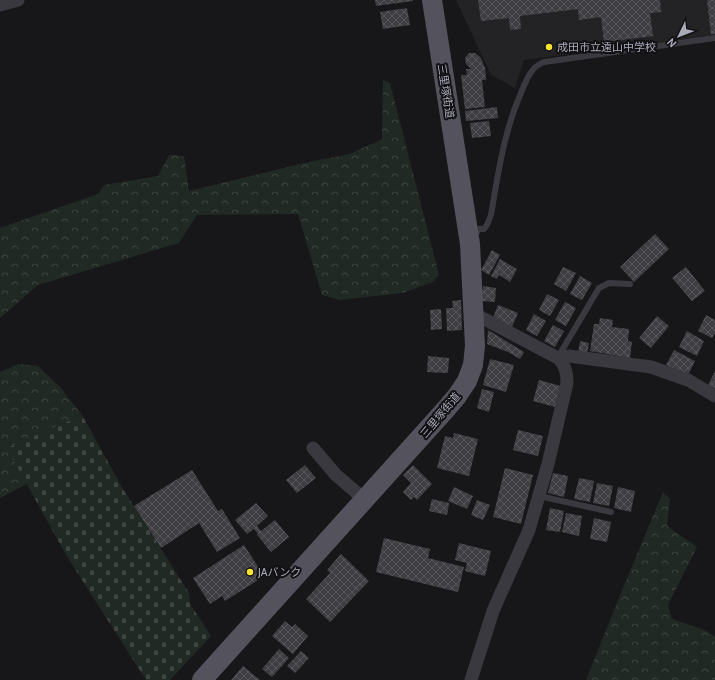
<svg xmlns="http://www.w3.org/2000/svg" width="715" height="680" font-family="Cabin,'Noto Sans JP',sans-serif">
	<defs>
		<pattern id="forest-crowns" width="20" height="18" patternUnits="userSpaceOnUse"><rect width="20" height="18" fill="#202923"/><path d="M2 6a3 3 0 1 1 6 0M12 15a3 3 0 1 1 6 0" fill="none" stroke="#3e4541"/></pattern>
		<pattern id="cemetery-stones" width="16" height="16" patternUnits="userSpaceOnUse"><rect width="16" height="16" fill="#202923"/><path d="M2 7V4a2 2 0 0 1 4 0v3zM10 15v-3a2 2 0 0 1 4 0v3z" fill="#3e4541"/></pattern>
		<pattern id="building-cross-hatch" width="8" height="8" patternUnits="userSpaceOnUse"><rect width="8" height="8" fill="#3e3e43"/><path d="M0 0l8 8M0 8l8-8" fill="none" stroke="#57575c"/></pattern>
	</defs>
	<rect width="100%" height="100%" fill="#171719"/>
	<!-- built -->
	<polygon fill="#232326" points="456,0 715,0 715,35 524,60 515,88 491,75"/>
	<!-- forest -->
	<g fill="url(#forest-crowns)">
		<polygon points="383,80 390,83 439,275 433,282 402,293 340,300 322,295 298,214 197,215 179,243 38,285 0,318 0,228 98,194 104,185 158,176 169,155 184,156 189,191 304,163 350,154 382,139"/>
		<polygon points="19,364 38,366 60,387 82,415 8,448 27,484 0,498 0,372"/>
		<polygon points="663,492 670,499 667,526 697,547 668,605 672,619 707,631 715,637 715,680 586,680 623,588"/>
	</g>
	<!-- cemetery -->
	<polygon fill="url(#cemetery-stones)" points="82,415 123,489 189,593 190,604 211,636 170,680 146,680 66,555 7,448"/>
	<!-- building -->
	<g fill="url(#building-cross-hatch)">
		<polygon points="375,0 413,0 413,1 376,6"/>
		<polygon points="478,0 660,0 661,12 650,13 653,36 604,42 601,17 579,20 578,9 520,16 521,29 510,30 509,18 481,21"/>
		<polygon points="707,0 715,0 715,34 711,34"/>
		<polygon points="407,8 410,25 383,29 380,12"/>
		<polygon points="469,53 475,53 481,58 485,68 486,80 482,80 485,107 465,109 461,75 467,75 466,69 471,69 466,64 465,58"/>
		<polygon points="497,107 498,118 466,121 465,111"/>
		<polygon points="489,121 491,136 472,138 470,123"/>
		<polygon points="655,234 669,249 634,282 620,267"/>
		<polygon points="492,250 500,255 489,275 481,270"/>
		<polygon points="500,259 517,269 510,282 499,275 497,279 491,276"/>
		<polygon points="563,267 576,273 566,291 554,284"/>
		<polygon points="686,267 705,291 692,301 672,278"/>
		<polygon points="580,276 592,283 582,300 570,294"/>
		<polygon points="483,286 496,288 495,302 481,301"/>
		<polygon points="547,294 559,300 550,316 539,310"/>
		<polygon points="461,300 462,330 447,331 446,308 453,308 452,301"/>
		<polygon points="565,302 576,308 566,326 555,320"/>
		<polygon points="498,305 518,313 512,327 492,320"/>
		<polygon points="441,309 442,329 431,330 430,310"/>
		<polygon points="534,314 546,321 537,336 526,330"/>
		<polygon points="706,315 715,320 715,333 712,338 698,331"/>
		<polygon points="657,316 669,326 651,348 639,338"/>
		<polygon points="600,318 613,320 612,327 629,329 628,341 632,342 630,358 590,351 594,324 599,324"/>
		<polygon points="553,325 564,331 555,347 544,341"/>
		<polygon points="488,330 524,352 520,359 508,352 487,344"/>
		<polygon points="687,331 704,341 697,356 679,347"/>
		<polygon points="580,341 589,343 587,355 578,354"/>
		<polygon points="674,350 695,361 688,375 666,365"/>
		<polygon points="428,356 449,358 448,373 427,372"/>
		<polygon points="490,359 514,365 506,392 483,385"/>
		<polygon points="715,371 715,389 708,385"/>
		<polygon points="539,380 561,386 555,407 533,401"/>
		<polygon points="482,389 494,392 489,412 477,408"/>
		<polygon points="518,430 543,436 538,456 513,450"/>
		<polygon points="454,433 478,439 469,476 437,468 445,436 453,438"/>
		<polygon points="305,465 316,478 297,493 286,480"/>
		<polygon points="413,465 432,484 417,500 414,497 411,500 403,492 411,483 403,475"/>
		<polygon points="505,468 533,475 521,524 493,517"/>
		<polygon points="192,470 218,511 222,509 240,538 217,552 199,523 161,548 134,506"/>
		<polygon points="553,473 568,476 564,497 548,493"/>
		<polygon points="579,478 594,481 590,502 574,499"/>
		<polygon points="597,483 613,486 609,506 593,503"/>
		<polygon points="454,487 473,496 467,509 448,501"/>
		<polygon points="618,487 635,491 631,512 614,508"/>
		<polygon points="432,499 449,503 447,515 429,511"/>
		<polygon points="477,500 490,505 483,520 471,515"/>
		<polygon points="256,503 268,516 257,526 261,531 275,520 289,537 271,552 257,535 258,534 254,529 247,534 235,520"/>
		<polygon points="550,508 564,511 560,532 546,530"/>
		<polygon points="566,513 582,516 579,536 562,532"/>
		<polygon points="594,518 611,522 607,542 590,539"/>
		<polygon points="384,538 430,549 428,558 464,567 458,592 376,572"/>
		<polygon points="459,543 491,551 485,576 465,571 467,563 455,560"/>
		<polygon points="244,545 264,576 225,601 222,596 210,604 193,578"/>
		<polygon points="341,554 369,581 330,622 306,599 330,573 327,570"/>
		<polygon points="285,621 292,627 295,624 308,636 293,654 272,636"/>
		<polygon points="279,649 289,658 272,677 262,669"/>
		<polygon points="301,651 309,658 295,673 287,666"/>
		<polygon points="243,666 260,680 231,680"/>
	</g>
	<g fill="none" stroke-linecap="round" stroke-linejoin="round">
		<!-- lane -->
		<g stroke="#3a3940" stroke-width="6">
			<path d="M474,237L479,229H484L487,225L491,215C498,174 504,131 521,93C524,85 527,77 532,71C535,66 540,64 544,62L715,38"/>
			<polyline points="558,357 599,288 609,283 630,284"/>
			<polyline points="539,496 611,512"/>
		</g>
		<!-- street -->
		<g stroke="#3a3940" stroke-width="13">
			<polyline points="0,5 18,0"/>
			<polyline points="558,358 569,356 651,367 688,380 715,396"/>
			<polyline points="313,448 336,475 364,499"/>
			<path d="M471,680L493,611L529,530L548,464L567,383C567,372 565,365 558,358L473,313"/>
		</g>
		<!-- primary -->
		<polyline stroke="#54535d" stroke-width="20" points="202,680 446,409 457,396 467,381 473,365 475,346 470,244 432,0"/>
	</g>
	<!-- markers -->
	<g fill="#f7e431" stroke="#121214" stroke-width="1.5">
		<circle cx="549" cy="47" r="4"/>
		<circle cx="250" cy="572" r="4"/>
	</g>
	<g text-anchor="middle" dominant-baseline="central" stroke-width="4" stroke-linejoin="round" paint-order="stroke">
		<!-- poi labels -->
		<g font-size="11" fill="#a8a9b9" stroke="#121214" text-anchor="start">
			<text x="557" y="47">成田市立遠山中学校</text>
			<text x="258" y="572">JAバンク</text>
		</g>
		<!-- street labels -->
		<g font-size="11" fill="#a8a9b9" stroke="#121214">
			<text transform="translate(446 91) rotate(81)">三里塚街道</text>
			<text transform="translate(440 415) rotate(-50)">三里塚街道</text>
		</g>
	</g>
	<!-- north arrow -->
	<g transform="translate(679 36) rotate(227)" stroke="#121214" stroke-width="3" paint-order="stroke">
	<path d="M0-3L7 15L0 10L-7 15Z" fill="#a8a9b9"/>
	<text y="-6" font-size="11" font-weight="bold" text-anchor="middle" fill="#a8a9b9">N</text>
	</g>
</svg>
